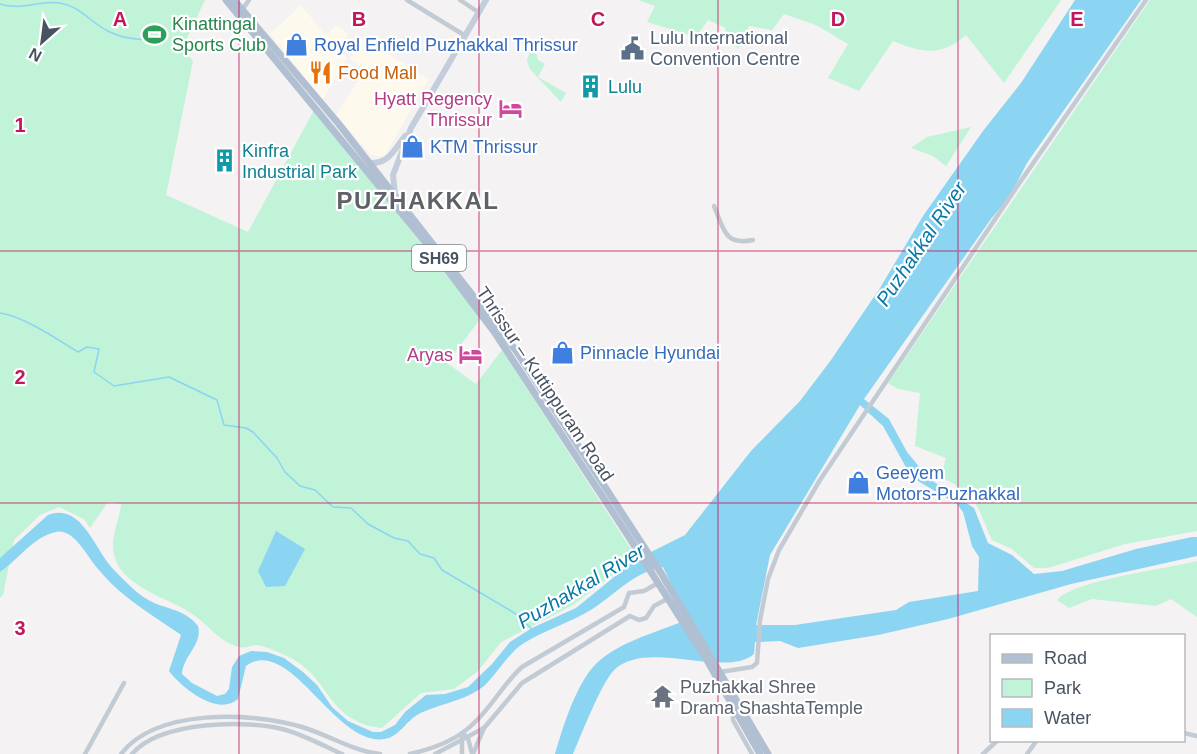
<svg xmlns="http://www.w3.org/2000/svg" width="1197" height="754" font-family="Helvetica,sans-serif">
	<rect width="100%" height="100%" fill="#f4f2f2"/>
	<!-- commercial -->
	<g fill="#fdfaed">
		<polygon points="301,5 326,36 336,25 349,34 335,50 347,57 323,100 270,34"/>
		<polygon points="362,38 429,79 384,157 371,155 336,115 365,70 350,59"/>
	</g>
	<!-- green -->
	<g fill="#c0f3d7">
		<path d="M0,0H205L182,49L193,61L166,195L248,232L314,110L481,318L447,363L476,384L502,350L636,557L573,605L501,642L478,671L454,689L421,693L382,728C327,722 331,679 291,658C282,654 267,646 257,645C251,645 245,649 239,647C219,642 208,624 191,613C165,596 113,585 113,545C113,531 120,517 121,504L108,502L90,528L84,519L59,507L40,515L14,540L3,595L0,598Z"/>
		<path d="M638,0H1061L1004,83L966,35C940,57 923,53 893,41L859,91L828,78L848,44L816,25L784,14L772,30L749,26L739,48L723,42L726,28L708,20L696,37L647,22L655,6Z"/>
		<path d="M1150,0H1197V531L1125,544L1048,568H1034L1012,549L992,540C976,505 979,496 941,477L946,458L915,446L920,393L898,389L888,383Z"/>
		<polygon points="531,48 536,51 538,60 545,64 538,77 566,93 561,102 530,69 527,61"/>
		<polygon points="971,127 946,166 933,156 911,148 927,137"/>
		<path d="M1197,561V617L1171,599L1156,606L1092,599L1069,608L1057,600C1074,580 1167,569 1197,561Z"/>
	</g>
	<!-- water -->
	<g fill="#8bd4f2" fill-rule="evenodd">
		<path d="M1075,0H1141L1027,163L1010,196L991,219L864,399L889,419L907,452L921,469L934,482L974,508L988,543L1012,555L1034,574L1062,571L1136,549L1192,537H1197V556L1071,584L948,619L878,635L798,648L780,641L755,642L754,654C726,679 646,638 614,670C601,684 581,735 573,754H555C563,727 577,680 599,661C623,640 659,632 688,619L663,567C633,573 619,591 594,608C572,622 547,629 524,643C508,653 498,673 484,686C464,702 439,703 417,715C407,721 401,733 389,738C338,754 291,633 246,666L238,699C218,717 182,688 169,671L181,635C151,614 121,597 98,569C87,557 74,528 56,532C34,536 18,560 0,572V558L48,515C82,502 95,551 114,570C123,579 134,591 145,598C163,610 183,607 198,626C203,644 183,656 182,674L192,683L217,696L225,694L229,689L232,667L239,656L251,651L267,652L284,658L303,672L317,685L332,707L348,721L373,732H381L395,725L405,712L426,695L445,694L468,687L492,664L510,642L532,628L576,608L635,560L685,535L751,451L800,401L831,360L880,288L923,216L983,131L1021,83ZM860,405L883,426L907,469L918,481L957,504L963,512L972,546L979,557L978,591L909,602L896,610L795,625H756L770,555Z"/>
		<polygon points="276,531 305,549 285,586 266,587 258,571"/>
	</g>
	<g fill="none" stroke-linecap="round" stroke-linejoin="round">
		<!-- stream -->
		<g stroke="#8bd4f2" stroke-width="1.5">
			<path d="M0,4C20,11 40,0 60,3C80,6 91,23 108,31C121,38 134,39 149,40"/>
			<path d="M0,313C23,316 57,339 78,352L87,347L99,349L94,372L114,386L169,377L217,400L224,425L246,428L253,432L277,458L285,472L300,486L315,490L333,507L351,508L368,524L394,538L408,541L420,554L434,558L442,570L516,614L533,630"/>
		</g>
		<!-- street -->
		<g stroke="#c2cbd4" stroke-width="4.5">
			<polyline points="407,0 464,35"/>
			<polyline points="460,0 478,12"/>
			<polyline points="242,10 249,0"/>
			<path d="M714,206C724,229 724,246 753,240"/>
			<polyline points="720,672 752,667 757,663 760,620 768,579 779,550 820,480 1016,188 1146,0"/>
			<polyline points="733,705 733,720 752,754"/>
			<polyline points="1184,733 1197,736"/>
			<polyline points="85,754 124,683"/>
			<path d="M121,754C156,708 252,712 302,727C329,735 352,751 380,754"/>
			<path d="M132,754C160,721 247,719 286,730C306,736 324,746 342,754"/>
			<path d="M410,754C432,749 457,740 473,724C492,707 503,684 522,667L624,607L629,593L644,591L658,583"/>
			<polyline points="435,754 484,728"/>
			<polyline points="462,754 462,733 468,738 472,754"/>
			<polyline points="473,754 484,728 522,683 630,616 639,620 646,618 654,606 667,599"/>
			<polyline points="983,754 998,740"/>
			<polyline points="1027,754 1037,740"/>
		</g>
		<!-- secondary -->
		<g stroke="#c4cddb" stroke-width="6">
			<path d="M369,163C389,164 394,150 405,136"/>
			<polyline points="395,195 393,175 411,128 486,0"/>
		</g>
		<!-- primary -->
		<g stroke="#b1bfd2" stroke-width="7">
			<polyline points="226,0 435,254 495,333 627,534 708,662 760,754"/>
			<polyline points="234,0 338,123 517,352 661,573 768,754"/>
		</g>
	</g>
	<!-- grid -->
	<path fill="none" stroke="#c2185b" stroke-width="1.5" stroke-opacity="0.55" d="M239,0V754M479,0V754M718,0V754M958,0V754M0,251H1197M0,503H1197"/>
	<!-- icons -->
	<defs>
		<symbol id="stadium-bare" viewBox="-9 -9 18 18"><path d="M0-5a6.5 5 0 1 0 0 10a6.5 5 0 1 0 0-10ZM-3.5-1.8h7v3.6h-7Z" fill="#2e9e5b" stroke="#fff" stroke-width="2.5" paint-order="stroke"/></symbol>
		<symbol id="shop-bare" viewBox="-9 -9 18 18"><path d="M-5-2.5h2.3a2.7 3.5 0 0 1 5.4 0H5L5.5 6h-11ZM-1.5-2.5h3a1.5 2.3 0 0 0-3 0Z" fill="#3f7fe0" stroke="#fff" stroke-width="2.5" paint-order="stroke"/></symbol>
		<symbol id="civic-bare" viewBox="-9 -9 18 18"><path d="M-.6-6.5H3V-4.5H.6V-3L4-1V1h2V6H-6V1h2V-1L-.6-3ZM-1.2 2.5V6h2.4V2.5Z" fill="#5c6f8a" stroke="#fff" stroke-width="2.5" paint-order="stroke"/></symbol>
		<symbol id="restaurant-bare" viewBox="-9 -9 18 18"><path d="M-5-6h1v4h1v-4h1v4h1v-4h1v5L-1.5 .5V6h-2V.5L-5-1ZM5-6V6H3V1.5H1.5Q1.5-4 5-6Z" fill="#e8710a" stroke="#fff" stroke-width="2.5" paint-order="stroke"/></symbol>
		<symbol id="building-bare" viewBox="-9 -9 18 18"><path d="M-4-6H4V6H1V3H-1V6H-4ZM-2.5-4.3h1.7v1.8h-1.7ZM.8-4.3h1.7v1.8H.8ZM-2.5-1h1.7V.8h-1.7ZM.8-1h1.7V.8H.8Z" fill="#0f9aa8" stroke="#fff" stroke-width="2.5" paint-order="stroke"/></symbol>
		<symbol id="hotel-bare" viewBox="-9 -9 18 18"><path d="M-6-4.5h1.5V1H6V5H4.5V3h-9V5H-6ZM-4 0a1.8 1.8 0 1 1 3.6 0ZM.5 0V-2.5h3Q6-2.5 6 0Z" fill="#d1479c" stroke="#fff" stroke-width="2.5" paint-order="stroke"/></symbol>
		<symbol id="temple-bare" viewBox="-9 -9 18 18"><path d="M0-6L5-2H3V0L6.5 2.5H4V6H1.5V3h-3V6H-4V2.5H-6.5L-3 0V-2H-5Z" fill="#6b7280" stroke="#fff" stroke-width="2.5" paint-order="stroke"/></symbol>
	</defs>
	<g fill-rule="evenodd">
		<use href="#stadium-bare" x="138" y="18" width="33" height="33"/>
		<use href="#shop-bare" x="280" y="28" width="33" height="33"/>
		<use href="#civic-bare" x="616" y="32" width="33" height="33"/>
		<use href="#restaurant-bare" x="304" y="56" width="33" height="33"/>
		<use href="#building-bare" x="574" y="70" width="33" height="33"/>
		<use href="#hotel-bare" x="494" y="92" width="33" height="33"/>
		<use href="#shop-bare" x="396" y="130" width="33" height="33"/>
		<use href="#building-bare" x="208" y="144" width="33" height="33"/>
		<use href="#shop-bare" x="546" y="336" width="33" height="33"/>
		<use href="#hotel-bare" x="454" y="338" width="33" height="33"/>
		<use href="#shop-bare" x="842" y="466" width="33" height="33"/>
		<use href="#temple-bare" x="646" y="680" width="33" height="33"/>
	</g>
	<g text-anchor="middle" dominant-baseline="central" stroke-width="4.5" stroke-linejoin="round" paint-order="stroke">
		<!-- shield labels -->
		<rect fill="#fff" stroke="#7f8790" stroke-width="1.5" x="412" y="245" width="54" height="26" rx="4.5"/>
		<g font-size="16" font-weight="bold" fill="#485361">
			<text x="439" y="258">SH69</text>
		</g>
		<!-- leisure labels -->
		<g font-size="18" fill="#27864d" stroke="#fff" text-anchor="start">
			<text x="172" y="24">Kinattingal<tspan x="172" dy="21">Sports Club</tspan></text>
		</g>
		<!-- service labels -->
		<g font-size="18" fill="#4e5e75" stroke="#fff" text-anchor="start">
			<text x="650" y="38">Lulu International<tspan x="650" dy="21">Convention Centre</tspan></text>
		</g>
		<!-- shop labels -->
		<g font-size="18" fill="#366cbe" stroke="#fff" text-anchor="start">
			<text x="314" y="45">Royal Enfield Puzhakkal Thrissur</text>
			<text x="430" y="147">KTM Thrissur</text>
			<text x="580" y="353">Pinnacle Hyundai</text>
			<text x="876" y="473">Geeyem<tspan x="876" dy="21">Motors-Puzhakkal</tspan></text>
		</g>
		<!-- food labels -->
		<g font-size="18" fill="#c56008" stroke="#fff" text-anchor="start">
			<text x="338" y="73">Food Mall</text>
		</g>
		<!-- culture labels -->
		<g font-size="18" fill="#0d838f" stroke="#fff" text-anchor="start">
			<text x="608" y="87">Lulu</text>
			<text x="242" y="151">Kinfra<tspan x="242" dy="21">Industrial Park</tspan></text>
		</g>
		<!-- hotel labels -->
		<g font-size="18" fill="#b23c85" stroke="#fff" text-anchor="end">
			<text x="492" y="99">Hyatt Regency<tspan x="492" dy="21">Thrissur</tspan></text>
			<text x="453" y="355">Aryas</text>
		</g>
		<!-- street labels -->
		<g font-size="18" fill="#485361" stroke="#fff">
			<text transform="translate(545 384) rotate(56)">Thrissur – Kuttippuram Road</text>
		</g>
		<!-- worship labels -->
		<g font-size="18" fill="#5b616d" stroke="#fff" text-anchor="start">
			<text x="680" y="687">Puzhakkal Shree<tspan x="680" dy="21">Drama ShashtaTemple</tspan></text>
		</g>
		<!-- water labels -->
		<g font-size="20" font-style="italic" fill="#0579a7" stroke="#fff">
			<text transform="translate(921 244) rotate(-56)">Puzhakkal River</text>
			<text transform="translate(581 586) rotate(-31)">Puzhakkal River</text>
		</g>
		<!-- district labels -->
		<g font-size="24" font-weight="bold" letter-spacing="1.5" fill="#5e6168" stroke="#fff">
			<text x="418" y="200">PUZHAKKAL</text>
		</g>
	</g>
	<g font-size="20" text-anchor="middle" font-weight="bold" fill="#c2185b" stroke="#fff" stroke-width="4.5" stroke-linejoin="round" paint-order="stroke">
		<text x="120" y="26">A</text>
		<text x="359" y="26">B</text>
		<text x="598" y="26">C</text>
		<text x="838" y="26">D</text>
		<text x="1077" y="26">E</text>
		<text x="20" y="132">1</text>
		<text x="20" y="384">2</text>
		<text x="20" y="635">3</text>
	</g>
	<!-- legend -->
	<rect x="990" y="634" width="195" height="108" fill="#ffffff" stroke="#b6bac0" stroke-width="1.5"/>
	<rect x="1002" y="654" width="30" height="9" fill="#b1bfd2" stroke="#b6bac0" stroke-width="1.5"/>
	<text x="1044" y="664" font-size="18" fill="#485361">Road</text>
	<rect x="1002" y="679" width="30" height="18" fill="#c0f3d7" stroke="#b6bac0" stroke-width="1.5"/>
	<text x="1044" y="694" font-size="18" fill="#485361">Park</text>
	<rect x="1002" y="709" width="30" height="18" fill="#8bd4f2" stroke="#b6bac0" stroke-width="1.5"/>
	<text x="1044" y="724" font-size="18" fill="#485361">Water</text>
	<!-- north arrow -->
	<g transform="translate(42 42) rotate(208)" stroke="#ffffff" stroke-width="4.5" paint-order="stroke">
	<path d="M0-4.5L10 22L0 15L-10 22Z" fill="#485361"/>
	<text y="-9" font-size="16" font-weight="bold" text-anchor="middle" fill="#485361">N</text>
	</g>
</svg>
